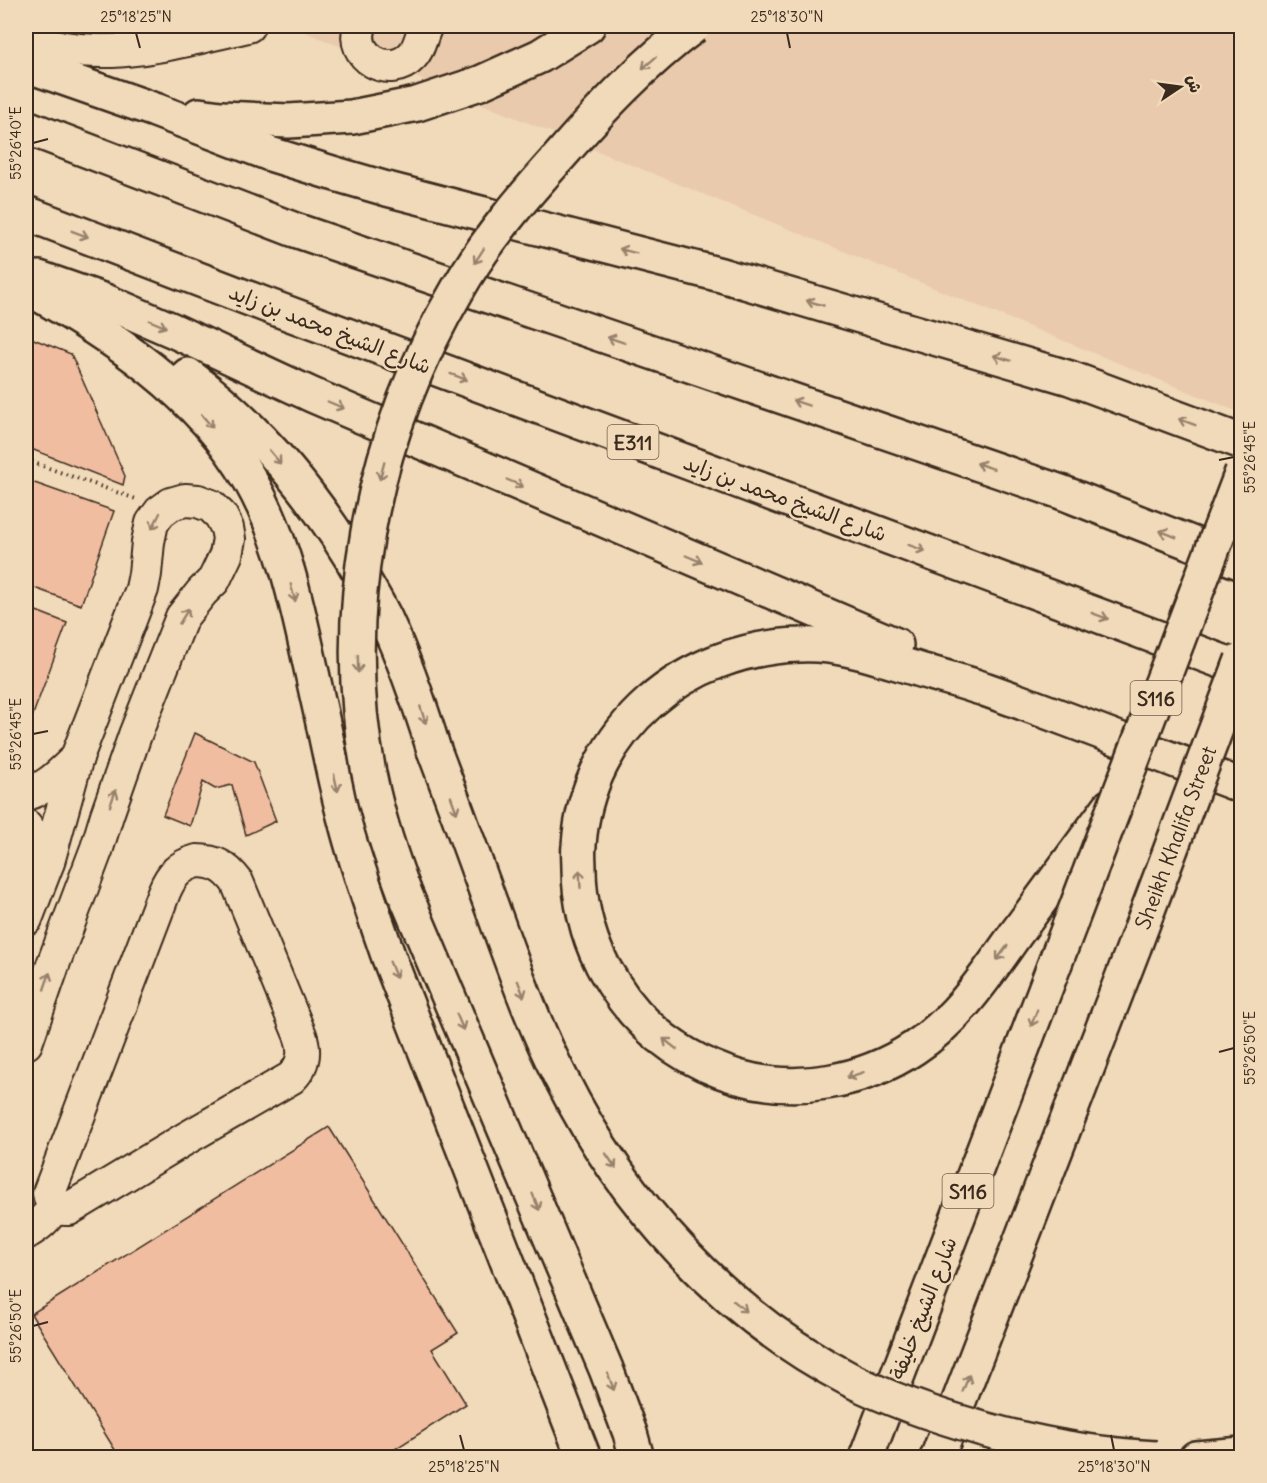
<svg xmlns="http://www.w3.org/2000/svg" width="1267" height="1483" font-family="Delius,'Playpen Sans Arabic',sans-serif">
	<rect width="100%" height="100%" fill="#f1dab9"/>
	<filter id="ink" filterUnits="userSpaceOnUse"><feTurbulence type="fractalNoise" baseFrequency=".0167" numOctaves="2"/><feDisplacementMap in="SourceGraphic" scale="12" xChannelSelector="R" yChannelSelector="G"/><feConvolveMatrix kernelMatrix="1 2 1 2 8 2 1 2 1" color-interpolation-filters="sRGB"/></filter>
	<g filter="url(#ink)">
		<!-- built -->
		<polygon fill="#eacaac" points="290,26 1241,26 1241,413"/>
		<!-- building -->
		<g fill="#f0bda1" stroke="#3b2a1e" stroke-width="1.5">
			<polygon points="26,336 71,354 125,476 123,485 26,447"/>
			<polygon points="26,480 114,511 81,605 26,585"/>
			<polygon points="26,607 67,623 28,728 26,727"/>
			<polygon points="195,733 254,762 276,821 246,835 232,785 215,789 203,782 190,826 163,815"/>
			<polygon points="329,1127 458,1333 432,1349 466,1404 384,1456 385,1458 120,1458 31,1314"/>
		</g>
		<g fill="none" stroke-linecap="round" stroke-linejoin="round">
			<defs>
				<g id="minor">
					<path d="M360,26C349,57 390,80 412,56C420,48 421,35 426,26"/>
					<path d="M26,38C102,66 172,43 248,26"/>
					<path d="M26,794C48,788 61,773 77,758"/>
					<polyline points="26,826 42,847 48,862"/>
					<path d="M197,861C215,861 226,867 237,882L300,1035C306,1052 304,1065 291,1078L185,1139L69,1209C57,1210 51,1205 49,1193L164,892C171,875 179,866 197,861Z"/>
					<polyline points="26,919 48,862 77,757 142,589 145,574 148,542 152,523 160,512 171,504 185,500 198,501 211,506 221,516 227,528 229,539 226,555 214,580 202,592 182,617 172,642 135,735 107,815 97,848 54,962 26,1043"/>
					<path d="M26,1233C38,1226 47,1219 54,1206"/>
				</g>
				<g id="highway">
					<polyline points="26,65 155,110 270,154 332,173 387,189 721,275 1070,378 1242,442"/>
					<polyline points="199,115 221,118 289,121 352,117 417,104 480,83 540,56 588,26"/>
					<polyline points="26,127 295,230 1061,492 1242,563"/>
					<polyline points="26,213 266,305 1242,669"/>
					<polyline points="39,278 105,301 172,330 312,395 896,645"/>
					<path d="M26,287C111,335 200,393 250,480C290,550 302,631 320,709C328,746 335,783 345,820C357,867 373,912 389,958L584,1458"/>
					<path d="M188,375C260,428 322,504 365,582C372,594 379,606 385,618C405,661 420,705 434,750"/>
					<path d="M1110,806C1078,849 1047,892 1015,935C986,976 957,1020 914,1048C863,1082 797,1094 738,1077C686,1061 642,1030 613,983C609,976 604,969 601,962C587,935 579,899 579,869C579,861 578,853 579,845C587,728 686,648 800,645C841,643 879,658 917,669C940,676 964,682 987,690C1072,720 1157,754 1242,786"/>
					<polyline points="404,891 606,1369 630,1433 637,1458"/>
					<polyline points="866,1458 1070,924"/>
					<polyline points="937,1458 1134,947"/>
					<polyline points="1196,1458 1242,1454"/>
				</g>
			</defs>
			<!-- minor casing -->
			<use href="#minor" stroke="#3b2a1e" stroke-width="36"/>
			<!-- highway casing -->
			<use href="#highway" stroke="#3b2a1e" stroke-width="38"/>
			<!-- path -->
			<polyline stroke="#3b2a1e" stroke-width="4" stroke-dasharray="1.5 4.5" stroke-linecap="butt" points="26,460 136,499"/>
			<!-- minor -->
			<use href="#minor" stroke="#f1dab9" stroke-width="32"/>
			<!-- highway -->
			<use href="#highway" stroke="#f1dab9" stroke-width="33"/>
			<defs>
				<g id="highway-bridge">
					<path d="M434,750C455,805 475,861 495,916C515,971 534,1026 561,1078C624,1204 724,1314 849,1379C892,1401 937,1416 983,1429C1040,1445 1097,1455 1156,1458"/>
					<path d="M404,891C392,859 381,826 373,792C334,622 370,438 458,289C486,240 522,198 560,156C601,109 644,63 694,26"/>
					<polyline points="1070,924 1242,472"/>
					<path id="s1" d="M1134,947L1242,660"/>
				</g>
			</defs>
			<!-- highway-bridge casing -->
			<use href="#highway-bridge" stroke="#3b2a1e" stroke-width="38" stroke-linecap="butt"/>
			<!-- highway-bridge -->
			<use href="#highway-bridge" stroke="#f1dab9" stroke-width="33"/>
		</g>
		<!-- one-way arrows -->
		<defs><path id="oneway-shaft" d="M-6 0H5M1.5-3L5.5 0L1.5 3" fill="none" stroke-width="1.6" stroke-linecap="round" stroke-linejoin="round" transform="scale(1.5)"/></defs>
		<g stroke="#96826c">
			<use href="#oneway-shaft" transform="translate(649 63) rotate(139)"/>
			<use href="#oneway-shaft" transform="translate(80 234) rotate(21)"/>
			<use href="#oneway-shaft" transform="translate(628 251) rotate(-165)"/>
			<use href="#oneway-shaft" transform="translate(479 256) rotate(123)"/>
			<use href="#oneway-shaft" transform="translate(815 303) rotate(-164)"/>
			<use href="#oneway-shaft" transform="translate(158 324) rotate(23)"/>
			<use href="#oneway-shaft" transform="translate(616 340) rotate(-161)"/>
			<use href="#oneway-shaft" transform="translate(1002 358) rotate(-164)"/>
			<use href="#oneway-shaft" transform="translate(459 377) rotate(20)"/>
			<use href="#oneway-shaft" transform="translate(801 403) rotate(-161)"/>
			<use href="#oneway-shaft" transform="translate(336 405) rotate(23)"/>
			<use href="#oneway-shaft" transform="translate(207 421) rotate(50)"/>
			<use href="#oneway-shaft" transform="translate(1187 422) rotate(-159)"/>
			<use href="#oneway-shaft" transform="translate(275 457) rotate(50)"/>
			<use href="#oneway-shaft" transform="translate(985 466) rotate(-161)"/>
			<use href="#oneway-shaft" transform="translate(382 471) rotate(105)"/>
			<use href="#oneway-shaft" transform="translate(515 483) rotate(23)"/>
			<use href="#oneway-shaft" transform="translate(156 521) rotate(117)"/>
			<use href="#oneway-shaft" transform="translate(1168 534) rotate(-158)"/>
			<use href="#oneway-shaft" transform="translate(917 548) rotate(20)"/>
			<use href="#oneway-shaft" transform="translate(694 559) rotate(23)"/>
			<use href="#oneway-shaft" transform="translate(293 593) rotate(75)"/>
			<use href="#oneway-shaft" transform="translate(184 616) rotate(-59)"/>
			<use href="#oneway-shaft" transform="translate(1100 616) rotate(20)"/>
			<use href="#oneway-shaft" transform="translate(358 664) rotate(89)"/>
			<use href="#oneway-shaft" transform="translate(423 715) rotate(72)"/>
			<use href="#oneway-shaft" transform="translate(336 783) rotate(77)"/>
			<use href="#oneway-shaft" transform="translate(113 798) rotate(-70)"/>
			<use href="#oneway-shaft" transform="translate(454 805) rotate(70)"/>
			<use href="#oneway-shaft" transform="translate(580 879) rotate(-93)"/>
			<use href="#oneway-shaft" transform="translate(1002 953) rotate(126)"/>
			<use href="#oneway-shaft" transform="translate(393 970) rotate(68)"/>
			<use href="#oneway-shaft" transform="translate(47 981) rotate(-71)"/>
			<use href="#oneway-shaft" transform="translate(521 989) rotate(69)"/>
			<use href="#oneway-shaft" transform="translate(1034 1018) rotate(111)"/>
			<use href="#oneway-shaft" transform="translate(460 1022) rotate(67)"/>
			<use href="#oneway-shaft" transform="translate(670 1044) rotate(-142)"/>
			<use href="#oneway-shaft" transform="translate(855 1075) rotate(162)"/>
			<use href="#oneway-shaft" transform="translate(611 1161) rotate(56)"/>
			<use href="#oneway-shaft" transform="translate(536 1202) rotate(67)"/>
			<use href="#oneway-shaft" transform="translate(740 1306) rotate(39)"/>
			<use href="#oneway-shaft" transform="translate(611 1382) rotate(70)"/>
			<use href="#oneway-shaft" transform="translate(966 1383) rotate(-69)"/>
		</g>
	</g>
	<!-- ticks -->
	<path fill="none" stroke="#3b2a1e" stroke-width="2" d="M136,33L140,48M787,33L790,48M33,143L48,139M1219,460L1234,457M33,734L48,731M1219,1052L1234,1048M33,1326L48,1322M460,1435L464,1450M1111,1435L1114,1450"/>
	<g text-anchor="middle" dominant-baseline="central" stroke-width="5" stroke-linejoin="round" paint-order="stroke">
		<!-- shield labels -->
		<g fill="#f1dab9" stroke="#725f4c" stroke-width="1.5">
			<rect x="607.5" y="425" width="51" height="34" rx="4.5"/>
			<rect x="1130.5" y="681" width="51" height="34" rx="4.5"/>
			<rect x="942.5" y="1174" width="51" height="34" rx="4.5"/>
		</g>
		<g font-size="20" font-weight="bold" fill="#3b2a1e">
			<text x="633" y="442">E311</text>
			<text x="1156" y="698">S116</text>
			<text x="968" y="1191">S116</text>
		</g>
		<!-- street labels -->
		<g font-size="21" fill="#3b2a1e" stroke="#f1dab9">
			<text transform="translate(330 329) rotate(21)">شارع الشيخ محمد بن زايد</text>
			<text transform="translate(785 498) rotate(20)">شارع الشيخ محمد بن زايد</text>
			<text stroke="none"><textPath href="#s1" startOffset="117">Sheikh Khalifa Street</textPath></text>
			<text transform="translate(923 1308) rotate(-69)">شارع الشيخ خليفة</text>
		</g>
	</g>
	<!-- margin -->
	<rect width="1267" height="1483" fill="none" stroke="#f1dab9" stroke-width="66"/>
	<!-- north arrow -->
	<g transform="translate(1180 87) rotate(77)" stroke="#f1dab9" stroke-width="4.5" paint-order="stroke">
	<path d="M0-4.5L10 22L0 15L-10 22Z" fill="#3b2a1e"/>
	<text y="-9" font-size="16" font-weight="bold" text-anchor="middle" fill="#3b2a1e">ش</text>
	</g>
	<rect x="33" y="33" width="1201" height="1417" fill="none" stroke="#3b2a1e" stroke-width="2"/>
	<g font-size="15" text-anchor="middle" fill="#3b2a1e">
		<text x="136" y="22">25°18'25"N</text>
		<text x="787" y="22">25°18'30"N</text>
		<text transform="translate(16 143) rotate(-90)" y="5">55°26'40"E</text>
		<text transform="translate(1250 457) rotate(-90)" y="5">55°26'45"E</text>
		<text transform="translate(16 734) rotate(-90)" y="5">55°26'45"E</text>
		<text transform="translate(1250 1048) rotate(-90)" y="5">55°26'50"E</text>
		<text transform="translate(16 1326) rotate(-90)" y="5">55°26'50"E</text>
		<text x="464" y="1472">25°18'25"N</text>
		<text x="1114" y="1472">25°18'30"N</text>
	</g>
</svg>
